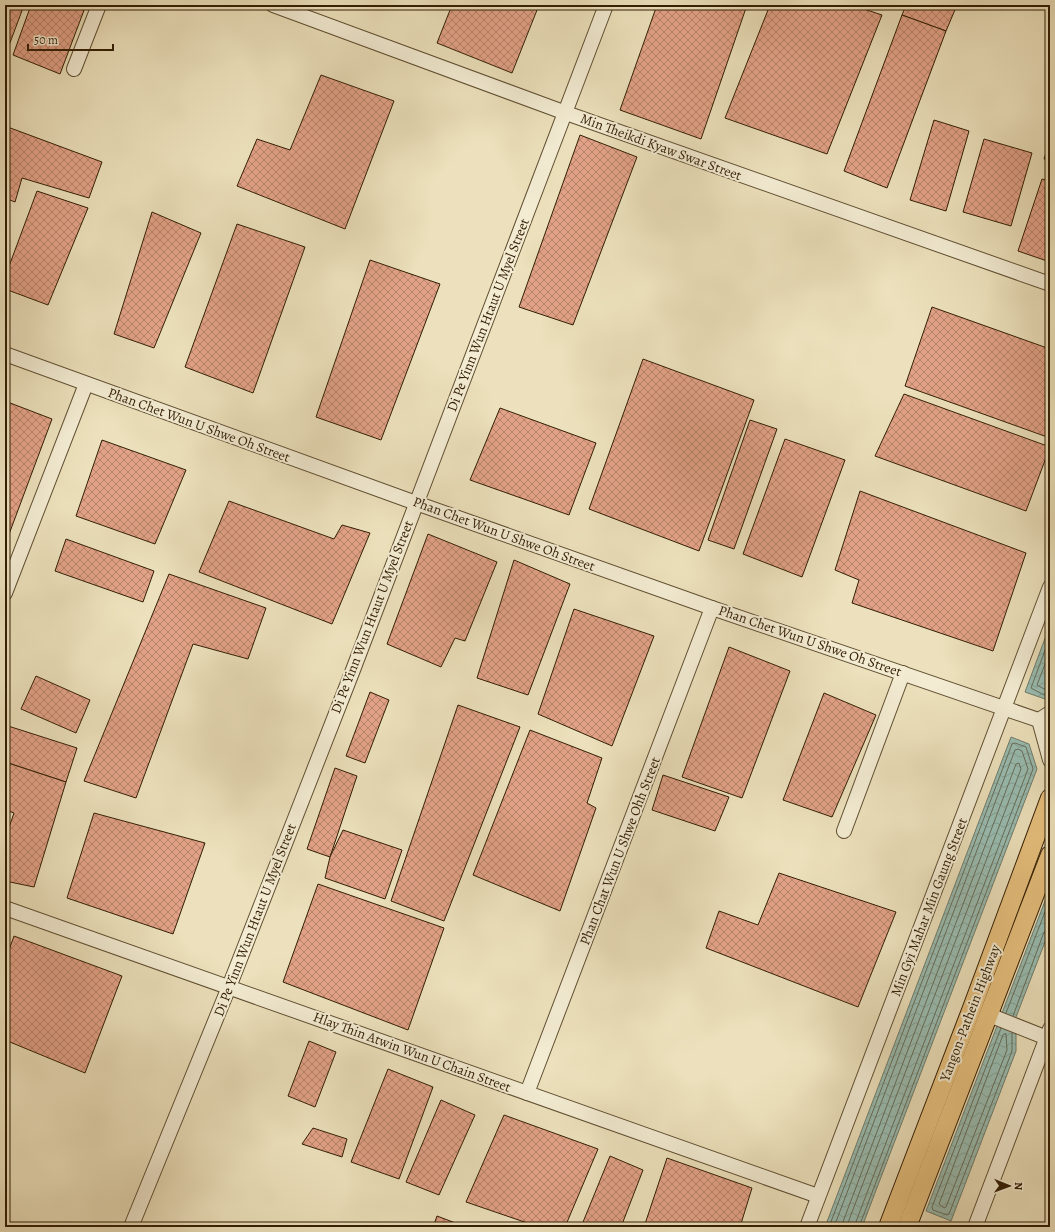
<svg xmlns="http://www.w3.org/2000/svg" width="1055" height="1232" font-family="Alegreya,serif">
	<defs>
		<pattern id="water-waves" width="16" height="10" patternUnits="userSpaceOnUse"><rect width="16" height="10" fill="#99bdb2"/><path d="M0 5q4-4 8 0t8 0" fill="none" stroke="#84a297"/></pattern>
		<pattern id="building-cross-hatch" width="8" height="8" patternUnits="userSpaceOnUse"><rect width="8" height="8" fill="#e2a287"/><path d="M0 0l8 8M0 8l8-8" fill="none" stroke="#b8836c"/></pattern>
	</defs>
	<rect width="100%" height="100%" fill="#ece1bc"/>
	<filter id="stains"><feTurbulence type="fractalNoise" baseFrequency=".005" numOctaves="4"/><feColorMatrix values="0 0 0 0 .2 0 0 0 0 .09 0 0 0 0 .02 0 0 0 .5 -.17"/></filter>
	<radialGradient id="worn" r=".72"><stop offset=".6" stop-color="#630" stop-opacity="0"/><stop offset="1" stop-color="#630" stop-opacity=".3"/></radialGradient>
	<!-- water -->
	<g fill="url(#water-waves)" stroke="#707d6c">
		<polygon points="1050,625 1050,697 1045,699 1025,692"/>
		<polygon points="1011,737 1029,744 1037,769 862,1227 825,1227"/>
		<polygon points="1050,888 1050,929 1016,1017 1016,1051 951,1221 926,1211"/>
	</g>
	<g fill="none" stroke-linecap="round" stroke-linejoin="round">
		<!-- shore -->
		<g stroke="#666e5b" stroke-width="1">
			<polyline points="1050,637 1031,688 1044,695 1050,693"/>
			<polyline points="1050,651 1037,685 1044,689 1050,688"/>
			<polyline points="1006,1013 1050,899"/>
			<polyline points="1013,1016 1044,932 1050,930"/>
			<polyline points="1001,1028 932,1207 933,1210 947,1215 949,1214 1012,1051 1012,1033"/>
			<polygon points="1006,1034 1007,1050 946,1207 944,1208 939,1204 1003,1035"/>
			<polyline points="829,1227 1012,744 1015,743 1026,747 1033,769 859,1227"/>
			<polyline points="834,1227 1015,750 1018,749 1022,751 1028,769 854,1227"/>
			<polyline points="841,1227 1016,764 1019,763 1021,769 849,1220 848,1227"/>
		</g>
	</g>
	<!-- building -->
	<g fill="url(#building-cross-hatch)" stroke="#321e04">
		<polygon points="5,5 17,5 23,8 5,56"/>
		<polygon points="31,5 86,5 60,74 13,55"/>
		<polygon points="452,5 539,5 512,73 437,43"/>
		<polygon points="657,5 747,5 701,139 620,110"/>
		<polygon points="770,5 852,5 882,15 827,154 725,118"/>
		<polygon points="906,5 957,5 946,31 902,15"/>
		<polygon points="902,15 946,31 887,188 844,171"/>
		<polygon points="321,75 394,101 345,229 237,186 257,139 290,150"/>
		<polygon points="934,120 969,131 946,211 910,200"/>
		<polygon points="5,126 102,162 89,198 22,178 15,202 5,198"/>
		<polygon points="580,135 637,157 573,325 519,307"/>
		<polygon points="984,139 1032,153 1011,226 963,212"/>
		<polygon points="1050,140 1050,161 1044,159"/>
		<polygon points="1042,179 1050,181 1050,262 1018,251"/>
		<polygon points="37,191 88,208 48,305 5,289 5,277"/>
		<polygon points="152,212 201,233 154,348 114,334"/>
		<polygon points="237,224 305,247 253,393 185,367"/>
		<polygon points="370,260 440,284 381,440 316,417"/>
		<polygon points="932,307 1050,349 1050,438 905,386"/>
		<polygon points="643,359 754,400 699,551 589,509"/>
		<polygon points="904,394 1050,447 1026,511 875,456"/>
		<polygon points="5,401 52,419 5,545"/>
		<polygon points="500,408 596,443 569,515 470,480"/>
		<polygon points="750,420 777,429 734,549 708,540"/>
		<polygon points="785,439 845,460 802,577 743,554"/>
		<polygon points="102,440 186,470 155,544 76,516"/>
		<polygon points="860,491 1026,553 993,651 852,603 859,580 835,570"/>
		<polygon points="229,501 334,539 342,525 370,533 332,624 199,572"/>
		<polygon points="428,534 497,562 465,641 455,638 441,667 387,644"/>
		<polygon points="66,539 154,571 143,602 55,571"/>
		<polygon points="514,560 570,584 528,695 477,678"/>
		<polygon points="169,574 266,608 248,659 193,644 136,798 84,781"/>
		<polygon points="574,609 654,636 612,746 538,714"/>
		<polygon points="729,647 790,671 742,798 682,777"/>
		<polygon points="36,676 90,700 76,733 21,709"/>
		<polygon points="370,692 389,700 365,763 346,756"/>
		<polygon points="824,693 876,715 832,817 783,800"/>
		<polygon points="458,705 520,727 444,921 391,901"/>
		<polygon points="5,725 77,748 66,782 5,762"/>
		<polygon points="530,730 602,758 587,803 596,808 560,911 473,875"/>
		<polygon points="5,762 66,782 34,887 5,881 5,839 14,813 5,810"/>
		<polygon points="335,768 357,776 330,857 307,849"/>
		<polygon points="663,775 729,797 715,831 652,810"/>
		<polygon points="94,813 205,843 173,934 67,898"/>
		<polygon points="343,830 402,850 385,899 325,878 330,857"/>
		<polygon points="779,873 896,912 858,1007 706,948 719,911 758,925"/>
		<polygon points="318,884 444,928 408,1030 283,982"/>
		<polygon points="14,936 122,976 85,1073 5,1040 5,961"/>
		<polygon points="309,1041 336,1052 315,1107 288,1096"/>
		<polygon points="388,1069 433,1087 399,1179 351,1162"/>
		<polygon points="441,1100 475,1115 439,1195 406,1182"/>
		<polygon points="504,1115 598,1149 565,1227 539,1227 466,1202"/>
		<polygon points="313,1128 347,1139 342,1157 302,1144"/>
		<polygon points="610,1156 643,1170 621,1227 581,1227"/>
		<polygon points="667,1158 752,1188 740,1227 644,1227"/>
		<polygon points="437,1216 466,1227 433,1227"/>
	</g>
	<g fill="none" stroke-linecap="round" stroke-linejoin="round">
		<defs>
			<g id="minor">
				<polyline points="273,5 566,113 1050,284"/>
				<polyline points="74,69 99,5"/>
				<polyline points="5,354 416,503 712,608 1050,724"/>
				<polyline points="5,593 86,384"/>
				<polyline points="1050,713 1039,720 1050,760"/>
				<polyline points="844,831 903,673"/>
				<polyline points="5,908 818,1196"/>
				<polyline points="989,1015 1047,1038"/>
				<polyline points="527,1093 712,608"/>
				<polyline points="131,1227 229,987 353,670 606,5"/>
				<polyline points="807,1227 1050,587"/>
				<polyline points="975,1227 1050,1029"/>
			</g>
			<g id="major">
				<polyline points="888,1227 972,1008 1050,798"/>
				<polyline points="907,1227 1050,855"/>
			</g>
		</defs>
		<!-- minor casing -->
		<use href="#minor" stroke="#604f32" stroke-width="16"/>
		<!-- major casing -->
		<use href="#major" stroke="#321e04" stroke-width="20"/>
		<!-- minor -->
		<use href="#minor" stroke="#f3ecd3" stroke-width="14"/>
		<!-- major -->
		<use href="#major" stroke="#e6c07e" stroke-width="18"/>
	</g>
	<g text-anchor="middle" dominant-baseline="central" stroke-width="4" stroke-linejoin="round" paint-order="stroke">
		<!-- street labels -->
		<g font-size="14" fill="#321e04" stroke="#f3ecd3">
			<text transform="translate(661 147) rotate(20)">Min Theikdi Kyaw Swar Street</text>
			<text transform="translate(488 315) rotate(-69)">Di Pe Yinn Wun Htaut U Myel Street</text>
			<text transform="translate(199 425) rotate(20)">Phan Chet Wun U Shwe Oh Street</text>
			<text transform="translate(504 534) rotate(20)">Phan Chet Wun U Shwe Oh Street</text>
			<text transform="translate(372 617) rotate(-69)">Di Pe Yinn Wun Htaut U Myel Street</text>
			<text transform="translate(810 641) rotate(19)">Phan Chet Wun U Shwe Oh Street</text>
			<text transform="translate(620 851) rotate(-69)">Phan Chat Wun U Shwe Ohh Street</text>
			<text transform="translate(929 907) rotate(-69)">Min Gyi Mahar Min Gaung Street</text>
			<text transform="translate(255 920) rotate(-69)">Di Pe Yinn Wun Htaut U Myel Street</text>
			<text transform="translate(970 1013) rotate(-69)">Yangon-Pathein Highway</text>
			<text transform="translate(412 1052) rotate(20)">Hlay Thin Atwin Wun U Chain Street</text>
		</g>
	</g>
	<!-- margin -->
	<rect width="1055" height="1232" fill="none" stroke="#ece1bc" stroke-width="20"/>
	<rect x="6" y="6" width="1043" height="1220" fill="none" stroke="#321e04" stroke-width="2"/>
	<rect x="10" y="10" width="1035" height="1212" fill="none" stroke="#321e04"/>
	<!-- north arrow -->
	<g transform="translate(1009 1186) rotate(91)" stroke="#f3ecd3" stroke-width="3" paint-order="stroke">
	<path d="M0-3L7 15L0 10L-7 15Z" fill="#321e04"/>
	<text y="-6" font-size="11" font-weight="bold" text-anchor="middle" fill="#321e04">N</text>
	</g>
	<!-- scale -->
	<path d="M28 44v6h85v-6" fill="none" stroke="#321e04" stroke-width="2"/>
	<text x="34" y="44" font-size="12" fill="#321e04" stroke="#f3ecd3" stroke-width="3" paint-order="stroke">50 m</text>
	<rect width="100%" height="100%" filter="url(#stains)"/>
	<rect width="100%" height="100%" fill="url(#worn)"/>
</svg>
